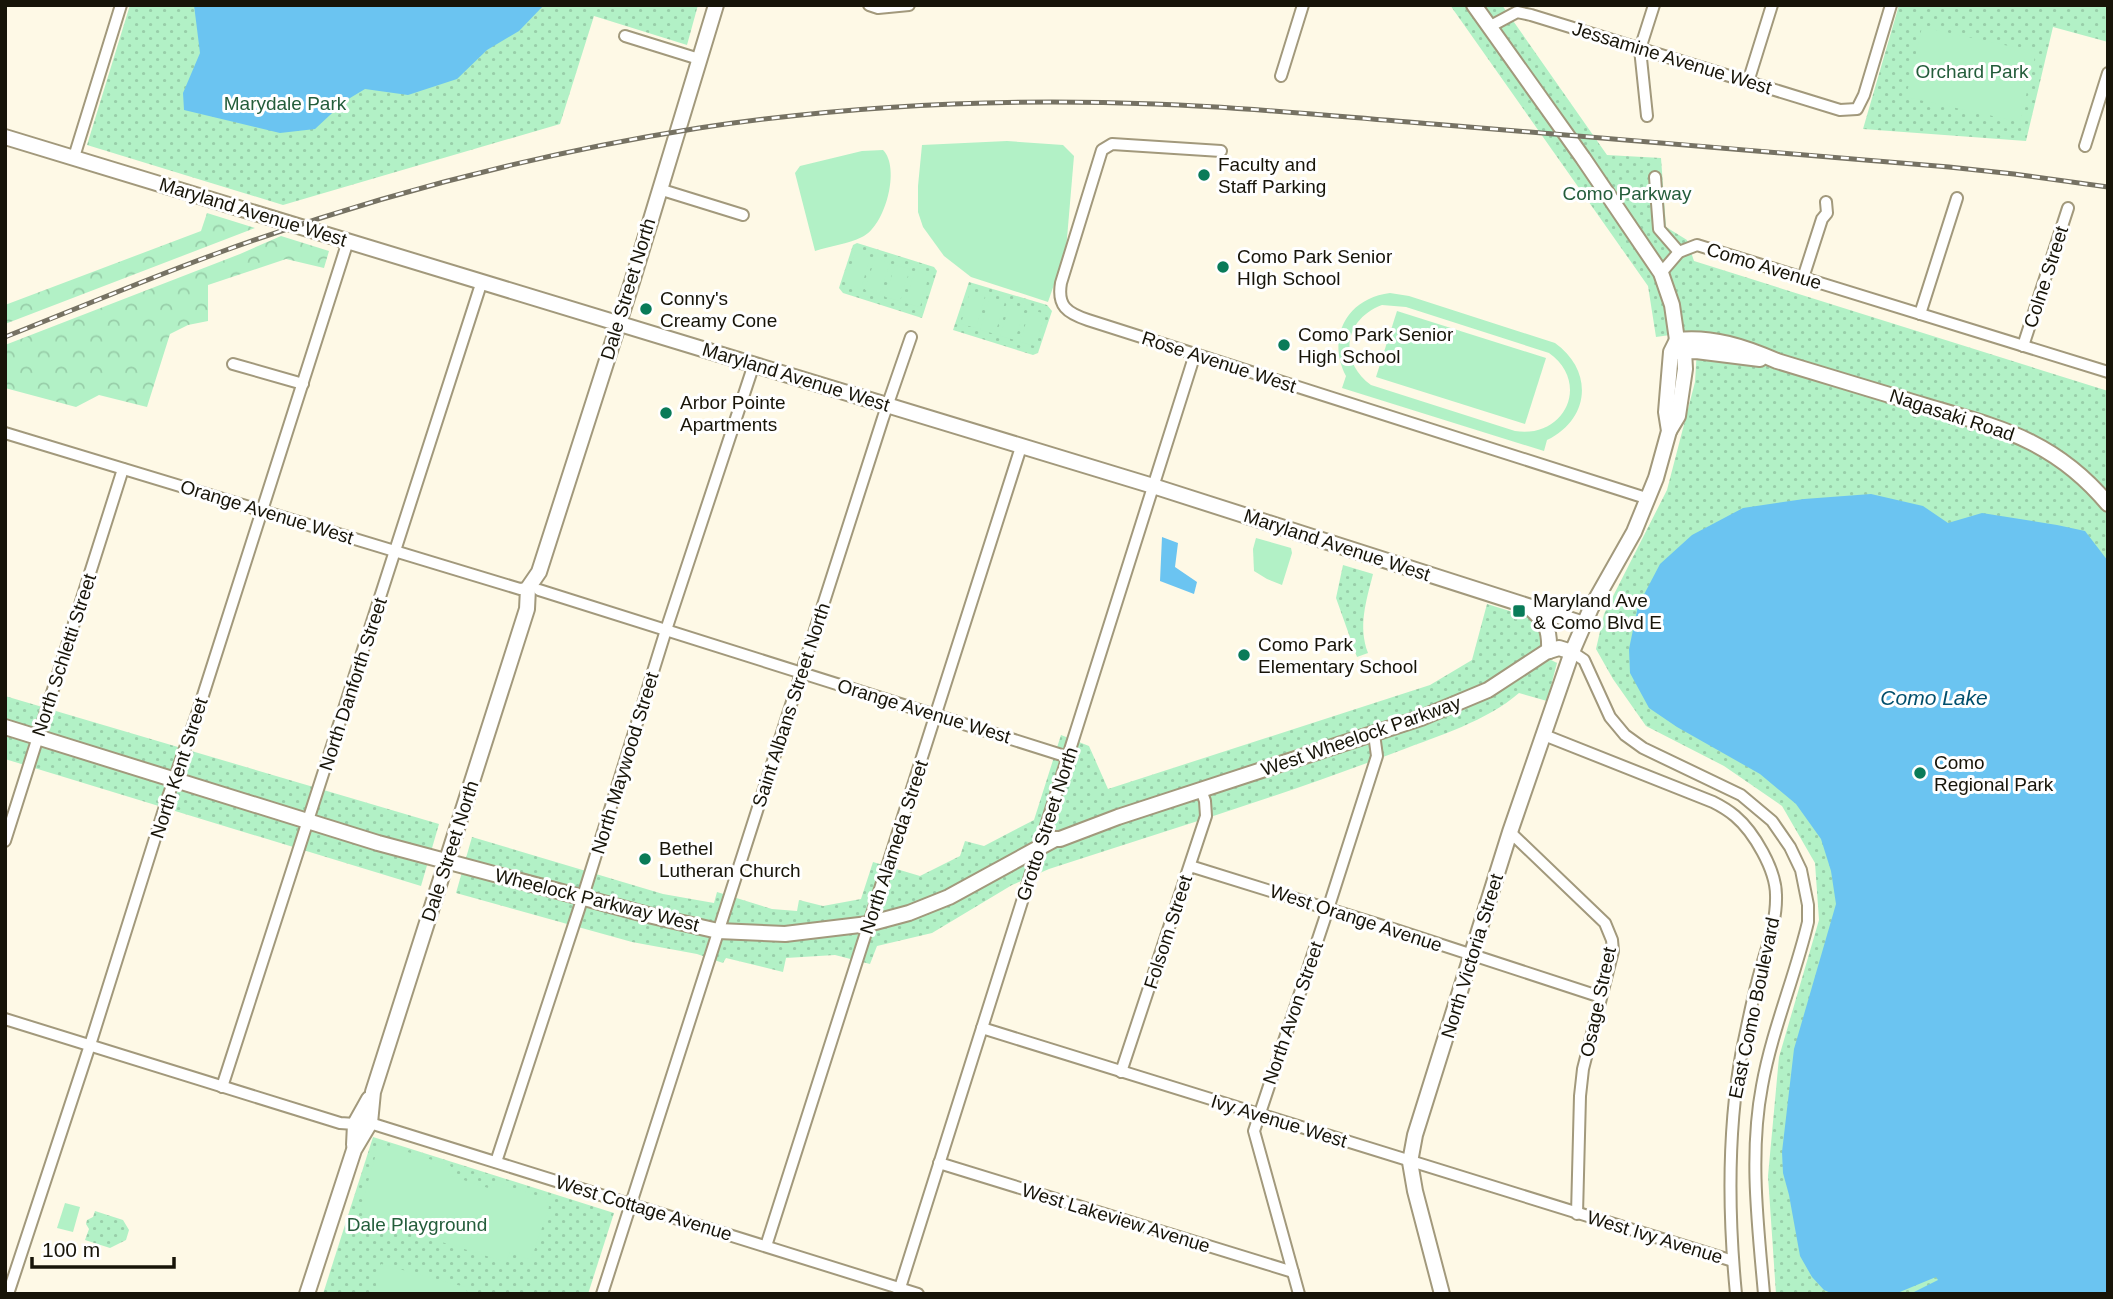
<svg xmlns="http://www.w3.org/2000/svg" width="2113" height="1299" font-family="Arial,sans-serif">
	<defs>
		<pattern id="forest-crowns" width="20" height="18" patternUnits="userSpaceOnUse" patternTransform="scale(1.75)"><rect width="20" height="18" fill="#b2f1c6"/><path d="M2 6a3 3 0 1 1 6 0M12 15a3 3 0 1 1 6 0" fill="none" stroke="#98cea9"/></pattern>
		<pattern id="park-dots" width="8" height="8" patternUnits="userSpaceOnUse" patternTransform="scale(1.75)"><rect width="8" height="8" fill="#b2f1c6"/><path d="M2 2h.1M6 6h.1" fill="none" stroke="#98cea9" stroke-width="1.8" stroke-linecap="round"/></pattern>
	</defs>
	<rect width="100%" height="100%" fill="#fef9e6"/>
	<!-- forest -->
	<g fill="url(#forest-crowns)">
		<polygon points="207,213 255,228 5,324 5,305 201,231"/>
		<polygon points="281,236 329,251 324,268 286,259 208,285 208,321 188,325 170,334 147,407 99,395 76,407 5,388 5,345 240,254"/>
	</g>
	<!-- park -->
	<g fill="url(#park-dots)">
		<polygon points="130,5 698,5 687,45 594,16 560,124 283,205 87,145"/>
		<polygon points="1450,5 1502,5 1607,155 1661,158 1666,227 1687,240 1694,261 2108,391 2108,1294 1776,1294 1768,1176 1779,1057 1819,920 1815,863 1782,806 1724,766 1646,726 1613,679 1596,649 1604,614 1667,490 1695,382 1698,331 1656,337 1648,286"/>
		<polygon points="1899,5 2108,5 2108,42 2053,27 2026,141 1863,129"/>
		<polygon points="857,243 934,267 937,271 922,318 843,293 839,288 853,245"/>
		<polygon points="969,282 1047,305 1052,311 1038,353 1033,355 953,330"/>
		<path d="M1343,565L1373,574C1366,602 1358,626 1368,653L1357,657L1336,598Z"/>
		<path d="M1487,604L1536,619L1544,636L1541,644L1549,659L1557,663L1547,701L1519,693C1487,721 1438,736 1399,751C1284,795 1166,831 1049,869L1012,885L932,933L877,946L870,964L835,955L786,958L783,972L726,958L723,963L697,954L632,942L456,893L472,837L663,894L714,903L717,892L772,909L797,911L799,900L823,906L861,899L873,862L920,876L960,856L965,841L984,846L1034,820L1061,735L1089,746L1108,789L1430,685L1472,660Z"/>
		<polygon points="5,696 439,824 421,886 5,759"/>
		<polygon points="373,1137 614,1213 588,1294 323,1294"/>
		<polygon points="95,1211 123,1220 129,1230 126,1240 110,1248 85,1240 89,1229 86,1224 87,1220 93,1217"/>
	</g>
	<!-- pitch -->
	<g fill="#b2f1c6" fill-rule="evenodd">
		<polygon points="1922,27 2036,52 2020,122 1906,97"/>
		<polygon points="1007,141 1063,145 1074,156 1066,250 1048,302 971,277 944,256 923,227 918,212 918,186 922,145"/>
		<path d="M883,150C901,168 885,227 862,237C848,244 830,246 815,251L795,173L800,166L862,151Z"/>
		<polygon points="855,252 870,257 861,289 846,284"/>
		<polygon points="875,258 890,263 880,295 865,290"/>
		<polygon points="895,265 910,269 900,301 885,297"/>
		<polygon points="915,271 929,275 920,307 905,303"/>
		<polygon points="970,291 985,296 976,328 961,324"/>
		<path d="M1390,293L1409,296L1555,343C1594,371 1590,419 1547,440L1544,451L1342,388L1346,376C1326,338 1347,298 1390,293ZM1382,305L1406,307L1549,353C1591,383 1565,439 1515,431L1371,385C1338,361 1344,319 1382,305Z"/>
		<polygon points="990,297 1005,302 995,334 980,330"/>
		<polygon points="1010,304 1025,308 1015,340 1000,336"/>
		<polygon points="1030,309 1045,314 1035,346 1020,342"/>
		<polygon points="1397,311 1546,358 1525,424 1376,377"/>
		<polygon points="1256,538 1291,548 1292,553 1282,585 1267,579 1254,571 1253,549"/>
		<polygon points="386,1145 451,1166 448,1175 491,1189 494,1182 545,1198 549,1207 531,1260 510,1252 506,1262 393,1227 394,1223 360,1211 377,1150"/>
		<polygon points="65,1203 80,1207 73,1232 57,1228"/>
		<polygon points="381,1264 465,1287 468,1294 374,1294"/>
	</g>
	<!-- water -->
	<g fill="#6bc4f1">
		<polygon points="194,5 544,5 519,31 487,50 457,79 408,95 365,89 345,101 315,129 280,133 184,110 183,93 200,53"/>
		<polygon points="1871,494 1923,506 1948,523 1982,513 2057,525 2085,531 2108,561 2108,1294 1910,1294 1938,1280 1936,1277 1895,1294 1833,1294 1824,1290 1812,1277 1800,1256 1789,1195 1783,1173 1782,1152 1794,1049 1836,904 1831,871 1821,839 1796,804 1760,774 1677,727 1649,708 1630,673 1629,649 1638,606 1660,564 1692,535 1743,508 1804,499"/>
		<polygon points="1162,537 1178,543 1175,567 1197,582 1194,594 1160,581"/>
	</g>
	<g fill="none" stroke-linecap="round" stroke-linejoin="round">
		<defs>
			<g id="street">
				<polyline points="869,5 878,8 909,5"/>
				<polyline points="1489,27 1517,12 1531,15 1840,110 1857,109 1864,95 1891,5"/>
				<polyline points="625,36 699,59"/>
				<polyline points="1281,76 1303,5"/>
				<polyline points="1748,82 1772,5"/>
				<polyline points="1647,116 1640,49 1654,5"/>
				<polyline points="2085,146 2108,73"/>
				<path d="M1221,151L1112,144L1102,150L1061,283C1057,306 1067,313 1088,320L1649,499"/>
				<polyline points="74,157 121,5"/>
				<polyline points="1655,177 1659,229 1679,252"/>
				<polyline points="659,189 743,215"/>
				<polyline points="1661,273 1679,252 1697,245 2108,372"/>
				<polyline points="1803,278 1822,219 1827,213 1826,202"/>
				<polyline points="1920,314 1957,198"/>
				<polyline points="2023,346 2068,208"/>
				<polyline points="233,364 303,384"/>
				<polyline points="5,433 520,589 528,588"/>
				<polyline points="539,590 1068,757"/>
				<path d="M1572,652L1584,660L1610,717L1625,735L1643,748L1741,795L1772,821L1790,847L1801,870L1808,905V922C1795,977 1772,1030 1762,1086C1749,1154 1758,1226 1764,1294"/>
				<path d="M1544,735L1713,802C1721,806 1729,811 1735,816C1754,832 1776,870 1776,895C1777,925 1764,954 1757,983C1751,1005 1747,1028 1742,1050C1727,1131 1728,1212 1736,1294"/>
				<polyline points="1510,832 1605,923 1612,940 1613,951 1583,1069 1580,1096 1577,1214"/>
				<polyline points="5,841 123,469"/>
				<polyline points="1190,866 1396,930 1601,997"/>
				<polyline points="5,1019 340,1123 355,1124"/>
				<polyline points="982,1028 1733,1261"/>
				<polyline points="1121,1072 1206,816 1205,801 1201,790"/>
				<polyline points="222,1087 482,281"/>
				<polyline points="370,1123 918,1294"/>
				<polyline points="496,1162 579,909 666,630 754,364"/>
				<polyline points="939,1163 1293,1272"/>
				<polyline points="766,1246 1021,447"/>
				<polyline points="8,1294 90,1045 167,800 198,711 348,241"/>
				<polyline points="602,1294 883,418 911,337"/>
				<polyline points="898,1294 1195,354"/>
				<polyline points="1299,1294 1254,1131 1328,909 1377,756 1374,734"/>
			</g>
			<g id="secondary">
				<polyline points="1474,5 1583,158 1661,273 1672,305 1677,340 1684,351 1685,369 1678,416 1669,431"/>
				<polyline points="5,137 1153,486 1584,624"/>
				<path d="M1677,340C1712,336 1745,347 1777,361C1823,375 1870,389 1916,403C1995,427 2052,437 2108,504"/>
				<polyline points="1676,352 1696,351 1760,359"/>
				<path d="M1530,608C1546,622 1550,629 1549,651"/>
				<polyline points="5,727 378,843 648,915 718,931 785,934 868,924 909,913 949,897 1055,839 1060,839 1118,817 1421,718 1488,690 1546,652 1559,648 1572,652"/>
				<polyline points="354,1145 355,1124 369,1099"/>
				<polyline points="307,1294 354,1150 370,1123 373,1092 527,609 528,588 539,572 632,282 716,5"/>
				<polyline points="1442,1294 1415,1191 1410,1162 1415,1135 1510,832 1572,652 1591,608 1634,532 1656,478 1669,431 1666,412 1671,352 1677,340"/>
			</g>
		</defs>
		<!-- street casing -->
		<use href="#street" stroke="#a2997c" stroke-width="14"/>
		<!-- secondary casing -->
		<use href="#secondary" stroke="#a2997c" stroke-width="18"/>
		<!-- street -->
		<use href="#street" stroke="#fff" stroke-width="10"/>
		<!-- secondary -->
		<use href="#secondary" stroke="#fff" stroke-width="14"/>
		<defs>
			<path id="rail" d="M5,337C76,309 147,279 218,253C374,196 535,154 699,128C850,105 1003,98 1155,104C1248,107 1341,117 1433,124C1605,138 1777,152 1949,167L2014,174L2108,187"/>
		</defs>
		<!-- rail casing -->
		<use href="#rail" stroke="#767263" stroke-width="5"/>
		<!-- rail -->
		<use href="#rail" stroke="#fff" stroke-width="2.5" stroke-dasharray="8" stroke-linecap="butt"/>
	</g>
	<!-- markers -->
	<g fill="#097b58" stroke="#fff" stroke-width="2.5">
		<circle cx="1204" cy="175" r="7"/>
		<circle cx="1223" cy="267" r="7"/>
		<circle cx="646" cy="309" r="7"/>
		<circle cx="1284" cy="345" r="7"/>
		<circle cx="666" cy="413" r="7"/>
		<rect x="1512" y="604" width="14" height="14" rx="3.5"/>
		<circle cx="1244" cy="655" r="7"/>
		<circle cx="1920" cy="773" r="7"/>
		<circle cx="645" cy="859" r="7"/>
	</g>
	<g text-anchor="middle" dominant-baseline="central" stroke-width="6" stroke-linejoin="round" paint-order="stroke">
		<!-- street labels -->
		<g font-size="19" fill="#171408" stroke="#fff">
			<text transform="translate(1672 58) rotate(17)">Jessamine Avenue West</text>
			<text transform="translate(253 212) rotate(17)">Maryland Avenue West</text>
			<text transform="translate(1764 266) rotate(17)">Como Avenue</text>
			<text transform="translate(2046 277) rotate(-72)">Colne Street</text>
			<text transform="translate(628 289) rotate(-73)">Dale Street North</text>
			<text transform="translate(1219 362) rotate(18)">Rose Avenue West</text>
			<text transform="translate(796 377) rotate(17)">Maryland Avenue West</text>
			<text transform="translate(1952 415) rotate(18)">Nagasaki Road</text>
			<text transform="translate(267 512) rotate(17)">Orange Avenue West</text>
			<text transform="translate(1337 545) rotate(18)">Maryland Avenue West</text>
			<text transform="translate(64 655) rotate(-72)">North Schletti Street</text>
			<text transform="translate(353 684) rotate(-72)">North Danforth Street</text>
			<text transform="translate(791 705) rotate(-72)">Saint Albans Street North</text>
			<text transform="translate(924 711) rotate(17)">Orange Avenue West</text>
			<text transform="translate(1361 736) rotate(-19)">West Wheelock Parkway</text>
			<text transform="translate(625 763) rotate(-73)">North Maywood Street</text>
			<text transform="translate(179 768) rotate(-72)">North Kent Street</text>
			<text transform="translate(1047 824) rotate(-72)">Grotto Street North</text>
			<text transform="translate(894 847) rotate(-72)">North Alameda Street</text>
			<text transform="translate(450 851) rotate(-72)">Dale Street North</text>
			<text transform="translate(597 900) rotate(14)">Wheelock Parkway West</text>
			<text transform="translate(1356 918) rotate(18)">West Orange Avenue</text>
			<text transform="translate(1168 932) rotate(-72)">Folsom Street</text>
			<text transform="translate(1472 956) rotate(-73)">North Victoria Street</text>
			<text transform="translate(1598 1002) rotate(-78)">Osage Street</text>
			<text transform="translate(1754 1008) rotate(-78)">East Como Boulevard</text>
			<text transform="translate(1293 1013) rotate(-71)">North Avon Street</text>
			<text transform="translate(1279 1121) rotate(17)">Ivy Avenue West</text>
			<text transform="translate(644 1208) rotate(17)">West Cottage Avenue</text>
			<text transform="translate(1116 1218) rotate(17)">West Lakeview Avenue</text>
			<text transform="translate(1655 1237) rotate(17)">West Ivy Avenue</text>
		</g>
		<!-- park labels -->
		<g font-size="19" fill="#245d3b" stroke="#fff">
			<text x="1972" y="71">Orchard Park</text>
			<text x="285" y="103">Marydale Park</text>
			<text x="1627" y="193">Como Parkway</text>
			<text x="417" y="1224">Dale Playground</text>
		</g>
		<!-- poi labels -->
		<g font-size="19" fill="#171408" stroke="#fff" text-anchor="start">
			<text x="1218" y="164">Faculty and<tspan x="1218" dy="22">Staff Parking</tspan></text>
			<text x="1237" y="256">Como Park Senior<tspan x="1237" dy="22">HIgh School</tspan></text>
			<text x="660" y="298">Conny's<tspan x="660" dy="22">Creamy Cone</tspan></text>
			<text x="1298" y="334">Como Park Senior<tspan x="1298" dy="22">High School</tspan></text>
			<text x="680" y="402">Arbor Pointe<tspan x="680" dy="22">Apartments</tspan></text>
			<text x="1533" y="600">Maryland Ave<tspan x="1533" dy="22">&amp; Como Blvd E</tspan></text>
			<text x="1258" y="644">Como Park<tspan x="1258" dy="22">Elementary School</tspan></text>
			<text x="1934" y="762">Como<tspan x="1934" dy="22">Regional Park</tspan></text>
			<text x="659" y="848">Bethel<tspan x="659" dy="22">Lutheran Church</tspan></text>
		</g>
		<!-- water labels -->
		<g font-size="21" font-style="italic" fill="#014f6d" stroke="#fff">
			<text x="1934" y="697">Como Lake</text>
		</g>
	</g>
	<!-- border -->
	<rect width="2113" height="1299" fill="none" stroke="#171408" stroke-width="14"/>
	<!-- scale -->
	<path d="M32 1257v10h142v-10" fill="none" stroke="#171408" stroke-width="3.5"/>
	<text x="42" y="1257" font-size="21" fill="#171408" stroke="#ffffff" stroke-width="5" paint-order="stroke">100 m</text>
</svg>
